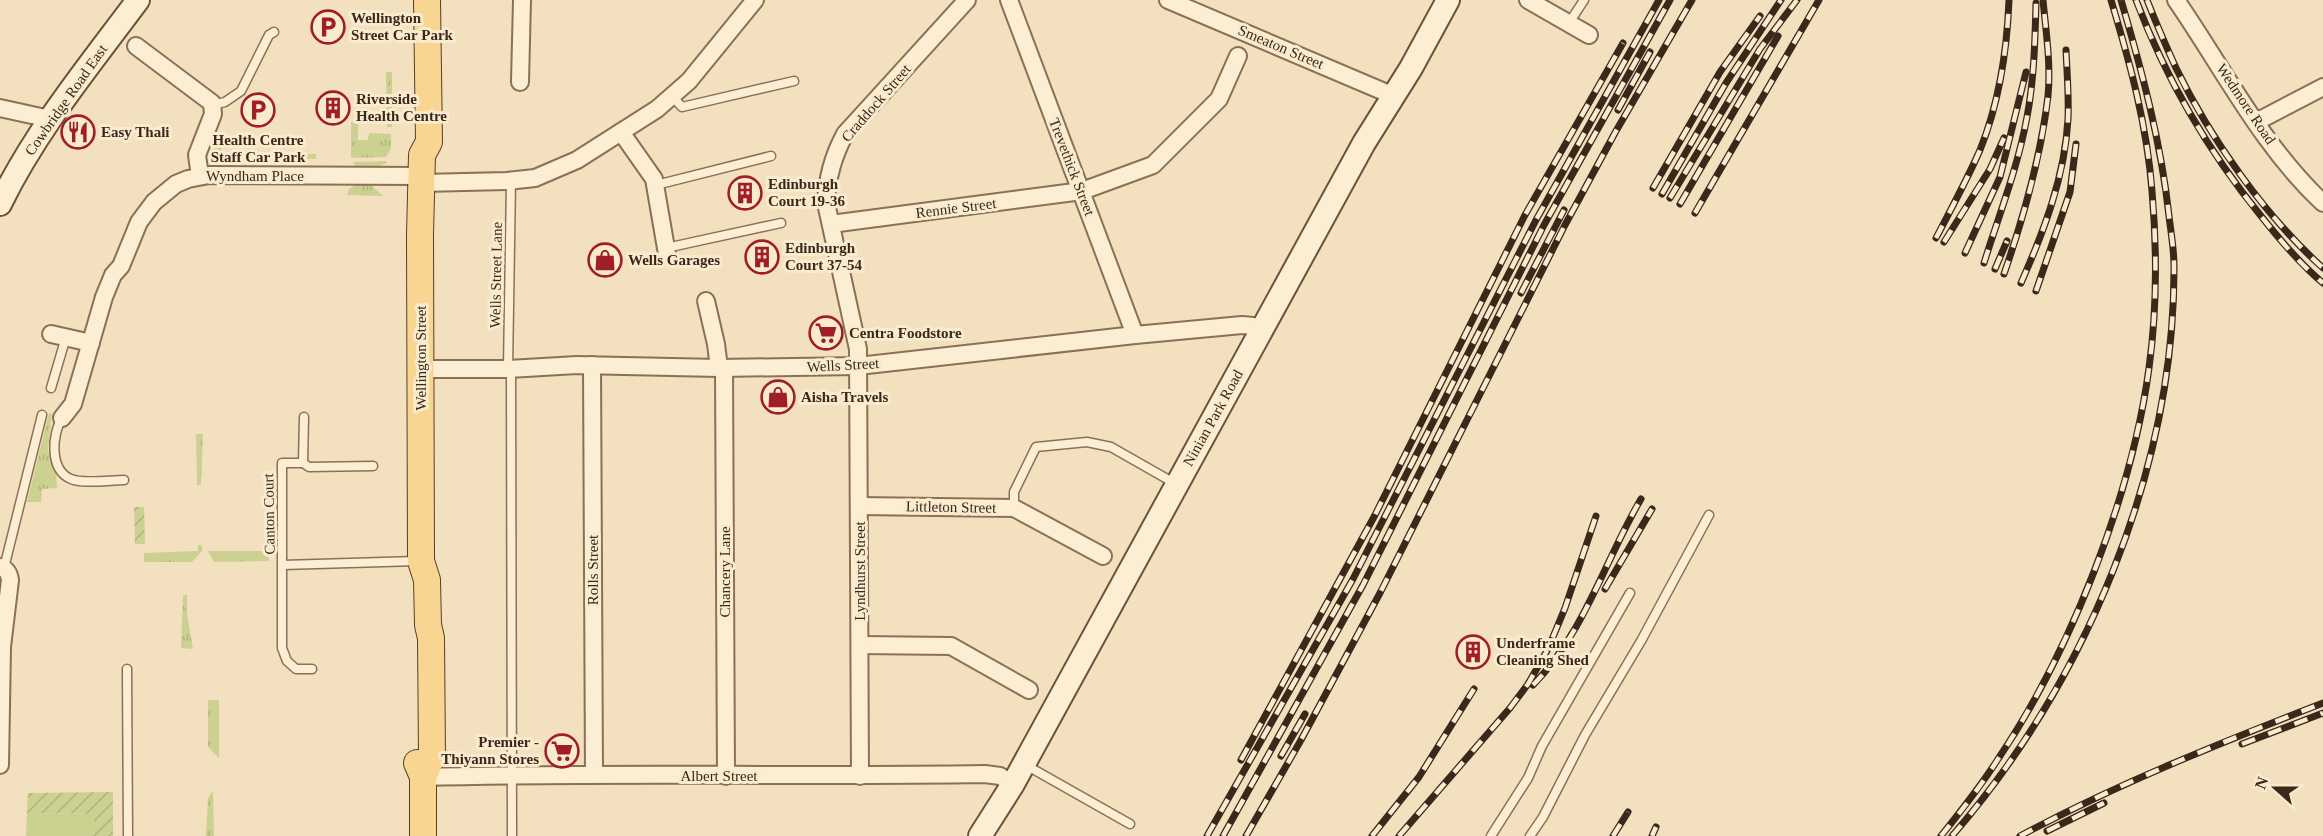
<svg xmlns="http://www.w3.org/2000/svg" width="2323" height="836" font-family="Georgia,serif">
	<defs>
		<pattern id="grass-tufts" width="24" height="20" patternUnits="userSpaceOnUse" patternTransform="scale(1.5)"><rect width="24" height="20" fill="#ccd191"/><path d="M3 7l-1-3M5 7V3M7 7l1-3M15 17l-1-3M17 17v-4M19 17l1-3" fill="none" stroke="#b0b37c"/></pattern>
		<pattern id="garden-furrows" width="10" height="10" patternUnits="userSpaceOnUse" patternTransform="scale(1.5)"><rect width="10" height="10" fill="#ccd191"/><path d="M-1 1l2-2M0 10L10 0M9 11l2-2" fill="none" stroke="#b0b37c"/></pattern>
	</defs>
	<rect width="100%" height="100%" fill="#f2e0be"/>
	<!-- grass -->
	<g fill="url(#grass-tufts)">
		<polygon points="386,72 392,72 392,127 387,127"/>
		<path d="M351,122H358V140H368L369,133L391,134C391,143 393,151 385,157L351,158Z"/>
		<polygon points="219,133 222,135 221,158 242,158 242,165 227,165 215,158 213,153"/>
		<polygon points="276,154 316,154 316,159 276,158"/>
		<polygon points="386,161 387,163 373,169 356,169 354,162"/>
		<polygon points="357,184 370,184 383,196 347,195 349,189"/>
		<polygon points="49,413 52,414 48,450 56,474 57,488 42,489 41,502 27,502"/>
		<polygon points="196,434 203,434 201,485 197,485"/>
		<polygon points="198,545 202,545 202,551 192,562 144,562 144,553 198,551"/>
		<polygon points="208,551 268,551 269,561 214,562"/>
		<polygon points="183,595 187,595 187,614 193,649 181,648"/>
		<polygon points="208,700 219,700 219,758 208,747"/>
		<polygon points="213,791 214,836 206,836 208,798"/>
	</g>
	<!-- garden -->
	<g fill="url(#garden-furrows)">
		<polygon points="134,507 144,507 145,544 135,544"/>
		<polygon points="113,792 113,836 93,836 94,814 27,813 28,793"/>
	</g>
	<!-- pitch -->
	<polygon fill="#ccd191" points="27,813 94,814 93,836 26,836"/>
	<g fill="none" stroke-linecap="round" stroke-linejoin="round">
		<defs>
			<g id="lane">
				<polyline points="1569,23 1584,0"/>
				<polyline points="672,96 682,107 794,81"/>
				<polyline points="212,105 225,102 241,91 269,35 274,32"/>
				<polyline points="656,185 771,156"/>
				<polyline points="666,248 781,223"/>
				<polyline points="511,368 512,836"/>
				<polyline points="508,369 511,181"/>
				<polyline points="51,388 66,337"/>
				<polyline points="304,417 303,463 309,467 373,466"/>
				<path d="M62,418C52,434 49,470 71,479C82,484 111,480 124,480"/>
				<polyline points="303,463 282,463 282,648 287,661 296,669 312,669"/>
				<polyline points="1014,508 1014,492 1036,447 1087,442 1111,447 1176,484"/>
				<polyline points="283,565 417,561"/>
				<polyline points="4,568 42,415"/>
				<polyline points="127,669 128,836"/>
				<polyline points="1024,764 1130,824"/>
				<polyline points="1491,836 1528,778 1542,746 1630,593"/>
				<polyline points="1530,836 1543,817 1585,735 1641,641 1709,515"/>
			</g>
			<g id="street">
				<polyline points="1009,0 1135,335"/>
				<polyline points="1168,0 1394,96"/>
				<polyline points="1528,0 1589,35"/>
				<path d="M2176,0C2223,68 2262,146 2323,203"/>
				<polyline points="136,46 212,103 213,114 197,155 200,176"/>
				<polyline points="520,82 522,0"/>
				<polyline points="0,108 50,119"/>
				<polyline points="2256,122 2323,87"/>
				<polyline points="621,132 654,179 667,254"/>
				<polyline points="422,183 507,181 535,178 577,160 657,109 689,81 755,0"/>
				<polyline points="831,224 1082,191 1153,165 1219,99 1238,56"/>
				<polyline points="706,301 716,344 719,368"/>
				<polyline points="51,334 91,343"/>
				<polyline points="592,365 594,774"/>
				<polyline points="724,368 726,776"/>
				<polyline points="421,369 508,369 577,365 719,368 858,366 1135,335 1242,325 1253,326 1262,330"/>
				<polyline points="62,418 73,404 104,297 113,275 121,266 139,222 154,202 176,184 188,179 209,175 422,176"/>
				<polyline points="859,506 1014,508 1103,556"/>
				<path d="M0,567C7,569 9,573 10,580L2,647L0,765"/>
				<polyline points="860,645 951,646 1029,690"/>
				<path d="M860,776L858,349L826,203C827,178 833,156 845,134L967,0"/>
				<path d="M423,777C610,772 798,777 985,774L1000,776L1013,784"/>
			</g>
			<g id="secondary">
				<path d="M0,204C36,130 89,66 138,0"/>
				<polyline points="980,836 1013,784 1364,143 1411,68 1448,0"/>
			</g>
			<g id="primary">
				<polyline points="417,763 423,777 423,836"/>
				<polyline points="423,777 432,757 431,638 428,625 427,580 421,561 420,235 422,155 429,142 427,0"/>
			</g>
		</defs>
		<!-- lane casing -->
		<use href="#lane" stroke="#8c7055" stroke-width="11"/>
		<!-- street casing -->
		<use href="#street" stroke="#8c7055" stroke-width="20"/>
		<!-- secondary casing -->
		<use href="#secondary" stroke="#6d5138" stroke-width="26"/>
		<!-- primary casing -->
		<use href="#primary" stroke="#593e2a" stroke-width="28"/>
		<!-- lane -->
		<use href="#lane" stroke="#fceed2" stroke-width="8"/>
		<!-- street -->
		<use href="#street" stroke="#fceed2" stroke-width="16"/>
		<!-- secondary -->
		<use href="#secondary" stroke="#fceed2" stroke-width="22"/>
		<!-- primary -->
		<use href="#primary" stroke="#f9d592" stroke-width="26"/>
		<defs>
			<g id="rail">
				<path d="M2136,0C2166,79 2208,151 2261,216C2280,240 2300,264 2323,283"/>
				<path d="M2147,0C2156,23 2166,46 2176,68C2210,138 2265,216 2323,268"/>
				<polyline points="1618,110 1650,52"/>
				<polyline points="1653,188 1720,72 1760,16"/>
				<polyline points="1662,194 1726,83 1781,0"/>
				<polyline points="1670,198 1760,49 1797,0"/>
				<polyline points="1680,204 1778,36"/>
				<polyline points="1695,213 1819,0"/>
				<path d="M1936,238C1951,209 1967,180 1980,150C1999,103 2007,51 2009,0"/>
				<polyline points="1944,242 1990,169 2004,138"/>
				<polyline points="1965,253 2000,177 2026,72"/>
				<path d="M1984,263C1999,215 2018,167 2027,117C2034,80 2035,41 2036,3"/>
				<polyline points="1995,269 2007,241"/>
				<path d="M2004,274C2024,216 2041,156 2048,96C2051,64 2046,32 2043,0"/>
				<path d="M2021,283C2044,231 2065,176 2068,119C2069,96 2067,73 2066,50"/>
				<polyline points="2036,291 2070,192 2076,144"/>
				<polyline points="1521,293 1564,210"/>
				<polyline points="1605,589 1652,509"/>
				<path d="M1533,685C1585,632 1604,562 1641,499"/>
				<polyline points="2242,744 2323,713"/>
				<polyline points="1281,756 1305,714"/>
				<polyline points="1241,760 1375,515 1525,215 1623,43"/>
				<polyline points="2047,831 2104,803"/>
				<polyline points="1207,836 1353,579 1536,220 1659,0"/>
				<polyline points="1223,836 1363,585 1544,225 1670,0"/>
				<polyline points="1246,836 1301,740 1380,593 1565,225 1616,131 1692,0"/>
				<polyline points="1372,836 1419,777 1474,689"/>
				<polyline points="1399,836 1510,708 1528,684 1548,649 1565,608 1596,516"/>
				<polyline points="1613,836 1628,812"/>
				<polyline points="1652,836 1656,827"/>
				<path d="M1941,836C1961,811 1981,786 1998,759C2070,653 2132,495 2149,368C2157,310 2157,249 2152,191C2147,125 2130,63 2111,0"/>
				<path d="M1952,836C2085,683 2175,470 2174,266C2174,249 2171,233 2169,216C2161,142 2142,71 2121,0"/>
				<path d="M2020,836C2117,784 2220,743 2323,703"/>
			</g>
		</defs>
		<!-- rail casing -->
		<use href="#rail" stroke="#3a291b" stroke-width="7"/>
		<!-- rail -->
		<use href="#rail" stroke="#f9ebce" stroke-width="4.5" stroke-dasharray="14" stroke-linecap="butt"/>
	</g>
	<!-- icons -->
	<defs>
		<symbol id="parking-ring" viewBox="-11 -11 22 22"><circle r="9.5" fill="#f9ebce" stroke="#a01f26" stroke-width="1.5"/><path d="M-3.5-5.5H1a3.5 3.5 0 0 1 0 7H-1V5.5H-3.5ZM-1-3.4V-.6H.8a1.4 1.4 0 0 0 0-2.8Z" fill="#a01f26"/></symbol>
		<symbol id="building-ring" viewBox="-11 -11 22 22"><circle r="9.5" fill="#f9ebce" stroke="#a01f26" stroke-width="1.5"/><path d="M-4-6H4V6H1V3H-1V6H-4ZM-2.5-4.3h1.7v1.8h-1.7ZM.8-4.3h1.7v1.8H.8ZM-2.5-1h1.7V.8h-1.7ZM.8-1h1.7V.8H.8Z" fill="#a01f26"/></symbol>
		<symbol id="restaurant-ring" viewBox="-11 -11 22 22"><circle r="9.5" fill="#f9ebce" stroke="#a01f26" stroke-width="1.5"/><path d="M-5-6h1v4h1v-4h1v4h1v-4h1v5L-1.5 .5V6h-2V.5L-5-1ZM5-6V6H3V1.5H1.5Q1.5-4 5-6Z" fill="#a01f26"/></symbol>
		<symbol id="shop-ring" viewBox="-11 -11 22 22"><circle r="9.5" fill="#f9ebce" stroke="#a01f26" stroke-width="1.5"/><path d="M-5-2.5h2.3a2.7 3.5 0 0 1 5.4 0H5L5.5 6h-11ZM-1.5-2.5h3a1.5 2.3 0 0 0-3 0Z" fill="#a01f26"/></symbol>
		<symbol id="supermarket-ring" viewBox="-11 -11 22 22"><circle r="9.5" fill="#f9ebce" stroke="#a01f26" stroke-width="1.5"/><path d="M-6-5.5h2.5l.6 2H6L4.5 2H-2.5L-4.4-4H-6ZM-1.5 3.2a1.3 1.3 0 1 0 .1 0ZM3 3.2a1.3 1.3 0 1 0 .1 0Z" fill="#a01f26"/></symbol>
	</defs>
	<g fill-rule="evenodd">
		<use href="#parking-ring" x="309" y="8" width="38" height="38"/>
		<use href="#building-ring" x="314" y="89" width="38" height="38"/>
		<use href="#parking-ring" x="239" y="91" width="38" height="38"/>
		<use href="#restaurant-ring" x="59" y="113" width="38" height="38"/>
		<use href="#building-ring" x="726" y="174" width="38" height="38"/>
		<use href="#building-ring" x="743" y="238" width="38" height="38"/>
		<use href="#shop-ring" x="586" y="241" width="38" height="38"/>
		<use href="#supermarket-ring" x="807" y="314" width="38" height="38"/>
		<use href="#shop-ring" x="759" y="378" width="38" height="38"/>
		<use href="#building-ring" x="1454" y="633" width="38" height="38"/>
		<use href="#supermarket-ring" x="543" y="732" width="38" height="38"/>
	</g>
	<g text-anchor="middle" dominant-baseline="central" stroke-width="6" stroke-linejoin="round" paint-order="stroke">
		<!-- poi labels -->
		<g font-size="15" font-weight="bold" fill="#3a291b" stroke="#f9ebce" text-anchor="start">
			<text x="351" y="18">Wellington<tspan x="351" dy="17">Street Car Park</tspan></text>
			<text x="356" y="99">Riverside<tspan x="356" dy="17">Health Centre</tspan></text>
			<text x="101" y="132">Easy Thali</text>
			<text x="258" y="140" text-anchor="middle">Health Centre<tspan x="258" dy="17">Staff Car Park</tspan></text>
			<text x="768" y="184">Edinburgh<tspan x="768" dy="17">Court 19-36</tspan></text>
			<text x="785" y="248">Edinburgh<tspan x="785" dy="17">Court 37-54</tspan></text>
			<text x="628" y="260">Wells Garages</text>
			<text x="849" y="333">Centra Foodstore</text>
			<text x="801" y="397">Aisha Travels</text>
			<text x="1496" y="643">Underframe<tspan x="1496" dy="17">Cleaning Shed</tspan></text>
			<text x="539" y="742" text-anchor="end">Premier -<tspan x="539" dy="17">Thiyann Stores</tspan></text>
		</g>
		<!-- street labels -->
		<g font-size="15" fill="#3a291b" stroke="#f9ebce">
			<text transform="translate(1281 47) rotate(23)">Smeaton Street</text>
			<text transform="translate(66 100) rotate(-55)">Cowbridge Road East</text>
			<text transform="translate(876 103) rotate(-49)">Craddock Street</text>
			<text transform="translate(2246 104) rotate(56)">Wedmore Road</text>
			<text transform="translate(1072 167) rotate(69)">Trevethick Street</text>
			<text x="255" y="176">Wyndham Place</text>
			<text transform="translate(956 208) rotate(-7)">Rennie Street</text>
			<text transform="translate(496 275) rotate(-89)">Wells Street Lane</text>
			<text transform="translate(421 358) rotate(-90)">Wellington Street</text>
			<text transform="translate(843 365) rotate(-3)">Wells Street</text>
			<text transform="translate(1213 418) rotate(-61)">Ninian Park Road</text>
			<text transform="translate(951 507) rotate(1)">Littleton Street</text>
			<text transform="translate(269 514) rotate(-91)">Canton Court</text>
			<text transform="translate(593 570) rotate(-90)">Rolls Street</text>
			<text transform="translate(860 571) rotate(-90)">Lyndhurst Street</text>
			<text transform="translate(725 572) rotate(-90)">Chancery Lane</text>
			<text x="719" y="776">Albert Street</text>
		</g>
	</g>
	<!-- north arrow -->
	<g transform="translate(2275 788) rotate(291)" stroke="#f9ebce" stroke-width="4.5" paint-order="stroke">
	<path d="M0-4.5L10 22L0 15L-10 22Z" fill="#3a291b"/>
	<text y="-9" font-size="16" font-weight="bold" text-anchor="middle" fill="#3a291b">N</text>
	</g>
</svg>
